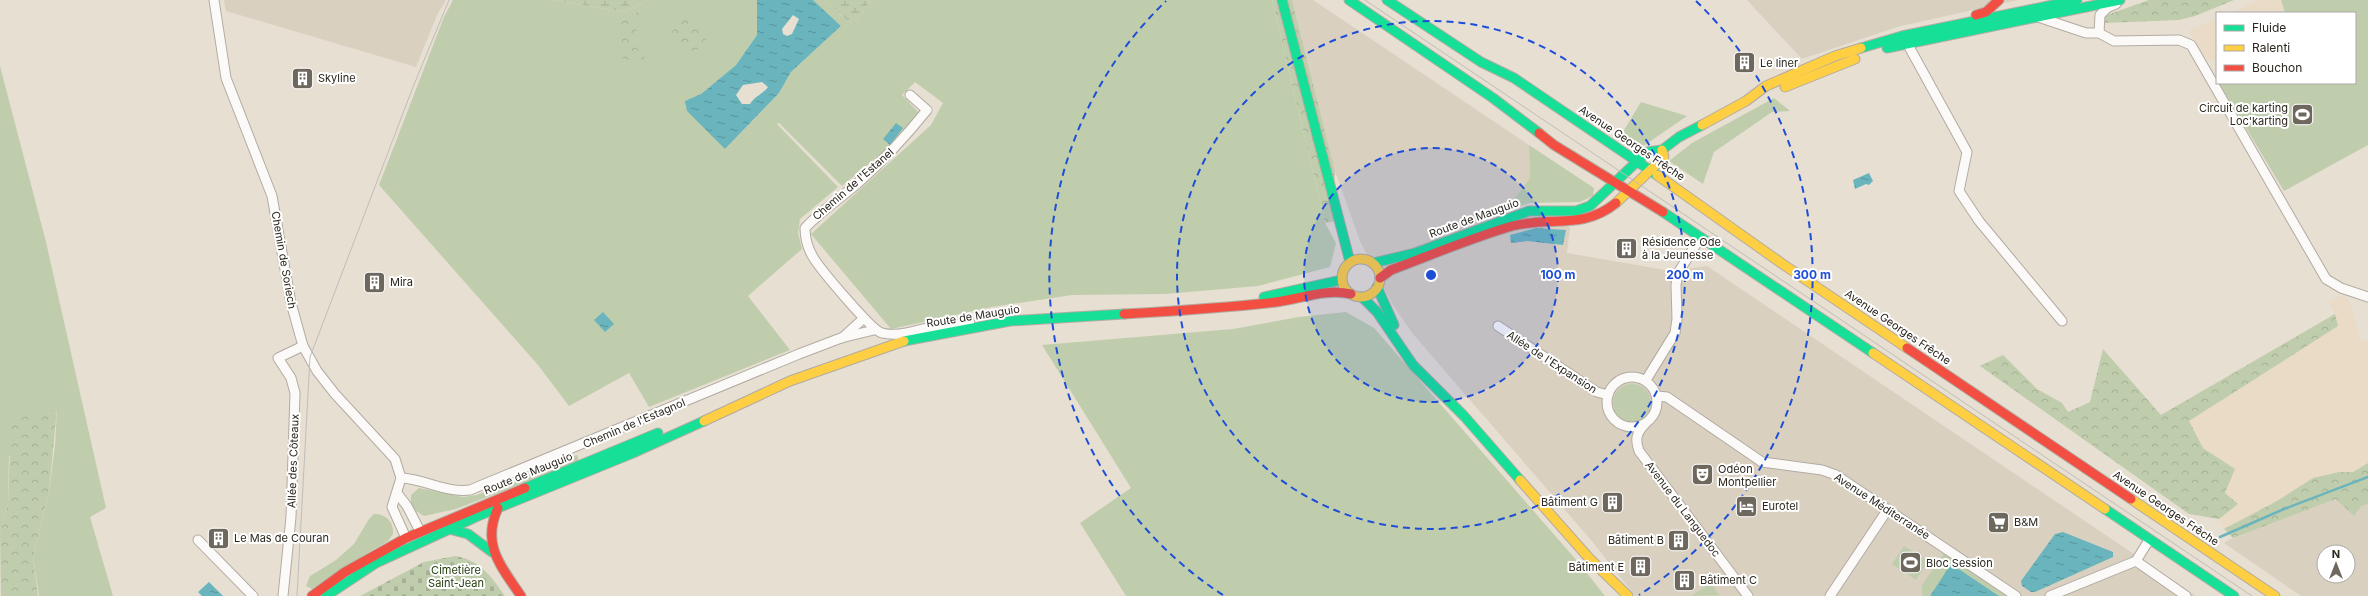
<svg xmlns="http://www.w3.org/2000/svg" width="2368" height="596" font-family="Inter,sans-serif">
	<defs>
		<pattern id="forest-crowns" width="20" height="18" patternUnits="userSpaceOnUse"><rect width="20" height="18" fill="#c0cdad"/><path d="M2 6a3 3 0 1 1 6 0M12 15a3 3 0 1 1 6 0" fill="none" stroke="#a5b094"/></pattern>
		<pattern id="wetland-marsh" width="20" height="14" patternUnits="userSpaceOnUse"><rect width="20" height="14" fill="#c0cdad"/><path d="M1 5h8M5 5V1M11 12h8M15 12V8" fill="none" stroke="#a5b094"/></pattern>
		<pattern id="cemetery-stones" width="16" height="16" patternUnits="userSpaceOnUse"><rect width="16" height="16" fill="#c0cdad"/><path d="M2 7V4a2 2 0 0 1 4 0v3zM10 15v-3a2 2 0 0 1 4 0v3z" fill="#a5b094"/></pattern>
		<pattern id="water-ripples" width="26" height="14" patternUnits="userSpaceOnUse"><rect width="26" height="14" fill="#6ab5bd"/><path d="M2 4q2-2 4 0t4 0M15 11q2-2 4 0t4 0" fill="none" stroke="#579399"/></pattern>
	</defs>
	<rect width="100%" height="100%" fill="#e7dfd2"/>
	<!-- commercial -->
	<g fill="#d9d0c0" fill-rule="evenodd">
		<polygon points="224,0 446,0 437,15 416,67 226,11"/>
		<polygon points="1292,0 1313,0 1529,145 1530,178 1508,207 1511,210 1570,227 1567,253 1671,271 1707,266 2196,596 1635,596 1591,540 1413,334 1394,307 1360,241 1335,171"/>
		<polygon points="1747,0 2018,0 1897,27 1802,59"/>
		<path d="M2336,499L2361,506L2368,504V596H2301L2224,543L2233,538ZM2324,552H2348V576H2324Z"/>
	</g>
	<!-- built -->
	<g fill="#e9dbc5">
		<polygon points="2259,0 2281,0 2285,13 2231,13"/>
		<polygon points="2217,19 2217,62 2205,58 2189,31"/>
		<polygon points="2345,294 2351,306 2361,341 2368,340 2368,463 2353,472 2339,472 2313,478 2277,501 2224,529 2219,519 2238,504 2225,493 2235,469 2203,448 2189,421 2338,326 2335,314 2329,302"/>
	</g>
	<!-- green -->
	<g fill="#c0cdad">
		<polygon points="453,0 552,0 624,12 648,0 757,0 757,35 736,65 701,94 725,149 779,93 791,72 841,26 813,0 825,0 853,26 871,0 1272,0 1325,223 1336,243 1330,267 1258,286 1165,294 1072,295 992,307 891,329 811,234 931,125 943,103 915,82 902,95 920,114 899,139 842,186 779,123 777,124 838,187 800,219 798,233 802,249 748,296 790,350 649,407 629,373 569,406 538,365 379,185 444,17"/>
		<polygon points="2281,0 2368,0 2368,145 2284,191 2219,83 2355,83 2355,13 2285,13"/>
		<polygon points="0,66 46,242 106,508 90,517 113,596 39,596 33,556 49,492 55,445 57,409 9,456 8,504 0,533"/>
		<polygon points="1774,98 1790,111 1772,112 1714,152 1703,184 1669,161 1692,143"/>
		<polygon points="1641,102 1687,116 1642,147 1621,135"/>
		<polygon points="1529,145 1594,188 1593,196 1580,202 1530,203 1511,210 1508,207 1530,178"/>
		<polygon points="1346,312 1374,328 1578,562 1605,596 1126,596 1080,523 1131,488 1042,345 1233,329 1299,317"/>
		<circle cx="1632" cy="403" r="19"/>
		<polygon points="577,455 579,461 456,509 424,516 411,508 411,495 419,488 463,497 477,495"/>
		<path d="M374,514C386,514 394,522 393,534L388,541L342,568L312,589L306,586L310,576L336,560L354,544L369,519Z"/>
		<polygon points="1904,546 1928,561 1916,580 1892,564"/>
		<polygon points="1944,553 2006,596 1922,596 1922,585"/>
		<polygon points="1711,583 1719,595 1691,596"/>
	</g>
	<!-- forest -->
	<g fill="url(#forest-crowns)">
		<polygon points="1272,0 1292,0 1335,171 1334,189 1340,220 1325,223"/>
		<polygon points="2149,0 2234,0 2195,16 2179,20 2105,23 2104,16"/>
		<polygon points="657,3 636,30 634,45 646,59 623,64 620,20"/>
		<polygon points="691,14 707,29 705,43 696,51 680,49 670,37 678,19"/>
		<polygon points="2335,314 2338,326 2189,421 2203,448 2235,469 2225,493 2238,504 2219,519 2189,514 1980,366 2003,355 2037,389 2062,403 2068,412 2090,402 2103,349 2161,415"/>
		<polygon points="57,409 49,492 33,556 38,596 1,596 0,533 8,504 11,420"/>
		<polygon points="2368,463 2368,504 2361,506 2354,516 2336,499 2233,538 2224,529 2277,501 2313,478 2339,472 2353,472"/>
	</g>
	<!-- wetland -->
	<g fill="url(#wetland-marsh)">
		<polygon points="552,0 648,0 624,12"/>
		<polygon points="825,0 871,0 853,26"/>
	</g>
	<!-- cemetery -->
	<path fill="url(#cemetery-stones)" d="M455,556C480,560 491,576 505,596H360L424,562Z"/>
	<!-- water -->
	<g fill="url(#water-ripples)" fill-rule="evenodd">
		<path d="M757,0H813L841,26L791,72L779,93L725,149L687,111L685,101L701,94L736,65L757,35ZM793,15L799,19L792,34L787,36L783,34L782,29ZM762,82L768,87C763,94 755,96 750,104H742L736,95L743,85Z"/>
		<polygon points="896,123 903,128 890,145 883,139"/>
		<polygon points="1869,173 1873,181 1869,185 1866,184 1855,189 1853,180"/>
		<polygon points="1536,228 1566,230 1563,245 1527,241 1511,243 1510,235"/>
		<polygon points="603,312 614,324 605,332 594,320"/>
		<polygon points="2063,532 2113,552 2113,557 2035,592 2031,592 2022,586 2021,581 2055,534"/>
		<polygon points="1951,564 1999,596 1930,596"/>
		<polygon points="209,582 223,596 202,596 198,592"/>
	</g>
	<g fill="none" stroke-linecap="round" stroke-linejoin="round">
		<!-- stream -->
		<polyline stroke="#6ab5bd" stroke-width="2.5" points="2220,537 2284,509 2368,477"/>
		<defs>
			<g id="street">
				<polyline points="214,0 226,78 272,196 291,303 303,346 317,371 335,394 395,459 401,478 392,507 406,538"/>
				<polyline points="2038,17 2086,33 2099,33 2114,41 2179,40 2191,45 2326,279 2341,288 2368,297"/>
				<polyline points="2099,33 2100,15 2107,8 2116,4"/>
				<polyline points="1907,43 1967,152 1959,191 1979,221 2062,321"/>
				<path d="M910,95L927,110C906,136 884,160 859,182C841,198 822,210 805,228C805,239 807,247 813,257C820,269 872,331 882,333C898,337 912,331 928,328C942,326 956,324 970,323"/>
				<polyline points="1498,326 1597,392 1608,395"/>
				<polyline points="842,338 863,319"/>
				<circle cx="1632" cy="402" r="25"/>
				<polyline points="1646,380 1675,333 1677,319 1676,285 1678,273 1700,238"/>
				<polyline points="1657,396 1667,397 1762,462 1822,470 1836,475 2016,596"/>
				<path d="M1645,424C1636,433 1635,440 1639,451L1748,596"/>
				<path d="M401,478C425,479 445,493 470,490L799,354L841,338L874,330"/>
				<polyline points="397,493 407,506 420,531"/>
				<polyline points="198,540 253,596"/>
				<polyline points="2136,561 2186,596"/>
				<polyline points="2136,561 2149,540"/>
				<polyline points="283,596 291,517 295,393 291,378 278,358 303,346"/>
				<polyline points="1830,596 1888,509"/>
				<polyline points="2050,596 2136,561"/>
			</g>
			<g id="fast">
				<polyline points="1282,0 1350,262"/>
				<polyline points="1349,0 1493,98 1539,133"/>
				<polyline points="1387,0 1481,62 1514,78 1657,175"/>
				<polyline points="1861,48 1902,36 2077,0"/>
				<polyline points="1887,48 2120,0"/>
				<polyline points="1663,212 1873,353"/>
				<polyline points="1373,263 1415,253 1529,211 1576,211 1590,206 1647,152 1662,150 1679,137 1702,125"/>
				<polyline points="1377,287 1394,325"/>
				<polyline points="1264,297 1341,280"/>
				<polyline points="1362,297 1377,312 1413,365 1464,416 1520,480"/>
				<polyline points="904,341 1010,321 1124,314"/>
				<polyline points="525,488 658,433"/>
				<polyline points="2105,509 2234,596"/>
				<polyline points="449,529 468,534 492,552"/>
				<polyline points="326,596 376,563 478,516 633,453 704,421"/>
			</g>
			<g id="slow">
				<polyline points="1785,87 1855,59"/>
				<polyline points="1702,125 1746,101 1766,86 1835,56 1861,48"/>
				<polyline points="1657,175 1784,265 1907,348"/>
				<polyline points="1616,203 1664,157 1662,150"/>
				<circle cx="1361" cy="278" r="19"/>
				<polyline points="1873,353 2105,509"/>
				<polyline points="704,421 790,381 904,341"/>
				<polyline points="1520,480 1589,558 1628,596"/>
				<polyline points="2131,499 2275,596"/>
			</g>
			<g id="jam">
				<polyline points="1976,15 1986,12 1999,0"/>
				<polyline points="1539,133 1554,145 1663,212"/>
				<path d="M1380,278L1391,270C1431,255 1471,238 1512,226C1551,216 1583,230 1616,203"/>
				<path d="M1124,314C1175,311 1225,308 1276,302C1301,299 1326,288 1351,294"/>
				<polyline points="1907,348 2131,499"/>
				<path d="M498,508C481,545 501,566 521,596"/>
				<polyline points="312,596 345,572 406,538 525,488"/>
			</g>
		</defs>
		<!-- street casing -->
		<use href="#street" stroke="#b2aba2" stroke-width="11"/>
		<!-- fast casing -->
		<use href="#fast" stroke="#b2aba2" stroke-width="11"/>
		<!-- slow casing -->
		<use href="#slow" stroke="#b2aba2" stroke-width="11"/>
		<!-- jam casing -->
		<use href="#jam" stroke="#b2aba2" stroke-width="11"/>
		<!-- street -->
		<use href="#street" stroke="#fbfaf8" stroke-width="9"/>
		<!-- fast -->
		<use href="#fast" stroke="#16e098" stroke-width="9"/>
		<!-- slow -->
		<use href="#slow" stroke="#ffcf43" stroke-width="9"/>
		<!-- jam -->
		<use href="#jam" stroke="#f24e42" stroke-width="9"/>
		<!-- tram -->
		<g stroke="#bfbdba" stroke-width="1">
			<polyline points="1365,0 2252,596"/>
			<polyline points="297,596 310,357 413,87 449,0"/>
		</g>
	</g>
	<!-- distance rings -->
	<circle cx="1431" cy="275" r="127" fill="#1d4ed8" fill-opacity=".12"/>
	<g fill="none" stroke="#1d4ed8" stroke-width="2" stroke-dasharray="7 5">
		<circle cx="1431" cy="275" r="127"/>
		<circle cx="1431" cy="275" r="254"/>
		<path d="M1223 595A381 381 0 0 1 1166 1M1696 1A381 381 0 0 1 1639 595"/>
	</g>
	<!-- icons -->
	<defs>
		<symbol id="building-square" viewBox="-11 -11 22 22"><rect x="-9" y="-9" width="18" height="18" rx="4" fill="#6d675d" stroke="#fff"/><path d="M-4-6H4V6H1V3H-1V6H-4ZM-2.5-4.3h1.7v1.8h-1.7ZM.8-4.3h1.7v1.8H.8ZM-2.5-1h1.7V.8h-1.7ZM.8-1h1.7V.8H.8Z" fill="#fff"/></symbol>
		<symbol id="stadium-square" viewBox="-11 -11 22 22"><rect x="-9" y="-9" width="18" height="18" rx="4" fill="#6d675d" stroke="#fff"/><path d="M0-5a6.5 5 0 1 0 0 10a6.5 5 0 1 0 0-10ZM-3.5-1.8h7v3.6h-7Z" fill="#fff"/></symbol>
		<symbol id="theatre-square" viewBox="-11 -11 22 22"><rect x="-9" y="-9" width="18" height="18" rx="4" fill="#6d675d" stroke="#fff"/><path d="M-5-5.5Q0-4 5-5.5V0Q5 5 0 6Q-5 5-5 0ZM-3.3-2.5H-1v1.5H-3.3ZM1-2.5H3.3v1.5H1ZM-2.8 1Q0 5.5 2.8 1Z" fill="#fff"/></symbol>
		<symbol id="hotel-square" viewBox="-11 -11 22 22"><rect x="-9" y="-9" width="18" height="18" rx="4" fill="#6d675d" stroke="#fff"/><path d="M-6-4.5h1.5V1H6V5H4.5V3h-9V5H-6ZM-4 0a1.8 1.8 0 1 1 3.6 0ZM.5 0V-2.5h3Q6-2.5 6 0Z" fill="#fff"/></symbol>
		<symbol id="supermarket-square" viewBox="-11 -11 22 22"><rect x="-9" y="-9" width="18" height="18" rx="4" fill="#6d675d" stroke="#fff"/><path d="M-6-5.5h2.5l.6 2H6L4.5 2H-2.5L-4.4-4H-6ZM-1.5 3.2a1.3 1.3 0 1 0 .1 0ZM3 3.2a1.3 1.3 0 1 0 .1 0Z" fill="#fff"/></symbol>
	</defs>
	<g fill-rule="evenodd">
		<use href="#building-square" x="1732" y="50" width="25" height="25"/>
		<use href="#building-square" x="290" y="66" width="25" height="25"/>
		<use href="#stadium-square" x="2290" y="102" width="25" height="25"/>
		<use href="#building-square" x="1614" y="236" width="25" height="25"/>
		<use href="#building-square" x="362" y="270" width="25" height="25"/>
		<use href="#theatre-square" x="1690" y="462" width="25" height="25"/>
		<use href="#building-square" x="1600" y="490" width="25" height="25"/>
		<use href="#hotel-square" x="1734" y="494" width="25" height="25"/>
		<use href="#supermarket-square" x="1986" y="510" width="25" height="25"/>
		<use href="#building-square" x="206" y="526" width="25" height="25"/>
		<use href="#building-square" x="1666" y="528" width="25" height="25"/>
		<use href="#stadium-square" x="1898" y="550" width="25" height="25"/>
		<use href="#building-square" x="1628" y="554" width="25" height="25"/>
		<use href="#building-square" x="1672" y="568" width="25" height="25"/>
	</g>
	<g text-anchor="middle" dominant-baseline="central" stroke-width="4" stroke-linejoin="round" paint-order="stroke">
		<!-- poi labels -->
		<g font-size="11" fill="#2b261e" stroke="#fff" text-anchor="start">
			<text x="1760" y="63">Le liner</text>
			<text x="318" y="78">Skyline</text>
			<text x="2288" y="108" text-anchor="end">Circuit de karting<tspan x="2288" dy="13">Loc'karting</tspan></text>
			<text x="1642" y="242">Résidence Ode<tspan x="1642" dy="13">à la Jeunesse</tspan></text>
			<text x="390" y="282">Mira</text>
			<text x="1718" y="469">Odéon<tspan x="1718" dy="13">Montpellier</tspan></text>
			<text x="1598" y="502" text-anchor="end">Bâtiment G</text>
			<text x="1762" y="506">Eurotel</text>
			<text x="2014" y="522">B&amp;M</text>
			<text x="234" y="538">Le Mas de Couran</text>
			<text x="1664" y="540" text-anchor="end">Bâtiment B</text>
			<text x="1926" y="563">Bloc Session</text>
			<text x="1624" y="567" text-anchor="end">Bâtiment E</text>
			<text x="1700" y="580">Bâtiment C</text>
		</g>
		<!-- street labels -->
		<g font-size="11" fill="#2b261e" stroke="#fff">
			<text transform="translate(1632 143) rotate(34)">Avenue Georges Frêche</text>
			<text transform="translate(853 184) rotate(-41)">Chemin de l'Estanel</text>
			<text transform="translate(1474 218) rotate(-20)">Route de Mauguio</text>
			<text transform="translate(284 260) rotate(80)">Chemin de Soriech</text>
			<text transform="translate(973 316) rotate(-9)">Route de Mauguio</text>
			<text transform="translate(1898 327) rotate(34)">Avenue Georges Frêche</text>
			<text transform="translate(1552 362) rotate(33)">Allée de l'Expansion</text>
			<text transform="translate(634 423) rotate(-23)">Chemin de l'Estagnol</text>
			<text transform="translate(293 461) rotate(-88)">Allée des Côteaux</text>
			<text transform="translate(528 473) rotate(-22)">Route de Mauguio</text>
			<text transform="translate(1882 506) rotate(33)">Avenue Méditerranée</text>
			<text transform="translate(2166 508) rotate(34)">Avenue Georges Frêche</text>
			<text transform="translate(1683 509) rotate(53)">Avenue du Languedoc</text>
		</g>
		<!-- park labels -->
		<g font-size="11" fill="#243d0f" stroke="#fff">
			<text x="456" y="570">Cimetière<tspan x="456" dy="13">Saint-Jean</tspan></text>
		</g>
	</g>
	<circle cx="1431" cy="275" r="6" fill="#1d4ed8" stroke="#fff" stroke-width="2"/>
	<g font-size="12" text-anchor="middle" font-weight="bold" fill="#1d4ed8" stroke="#fff" stroke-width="4" stroke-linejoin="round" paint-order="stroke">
		<text x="1558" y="279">100 m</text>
		<text x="1685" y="279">200 m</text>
		<text x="1812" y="279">300 m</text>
	</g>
	<!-- legend -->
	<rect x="2216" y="12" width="140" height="72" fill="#ffffff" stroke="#aaa8a5"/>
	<rect x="2224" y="25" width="20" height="6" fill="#16e098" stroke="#aaa8a5"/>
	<text x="2252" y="32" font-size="12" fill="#2b261e">Fluide</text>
	<rect x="2224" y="45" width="20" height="6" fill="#ffcf43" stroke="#aaa8a5"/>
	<text x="2252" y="52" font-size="12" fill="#2b261e">Ralenti</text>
	<rect x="2224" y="65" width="20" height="6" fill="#f24e42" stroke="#aaa8a5"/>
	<text x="2252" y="72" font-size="12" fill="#2b261e">Bouchon</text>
	<!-- north arrow -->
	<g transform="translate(2336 564)"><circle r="19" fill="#ffffff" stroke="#aaa8a5"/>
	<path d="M0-3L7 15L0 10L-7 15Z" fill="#6d675d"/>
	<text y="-6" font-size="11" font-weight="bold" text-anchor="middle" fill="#2b261e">N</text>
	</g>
</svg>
